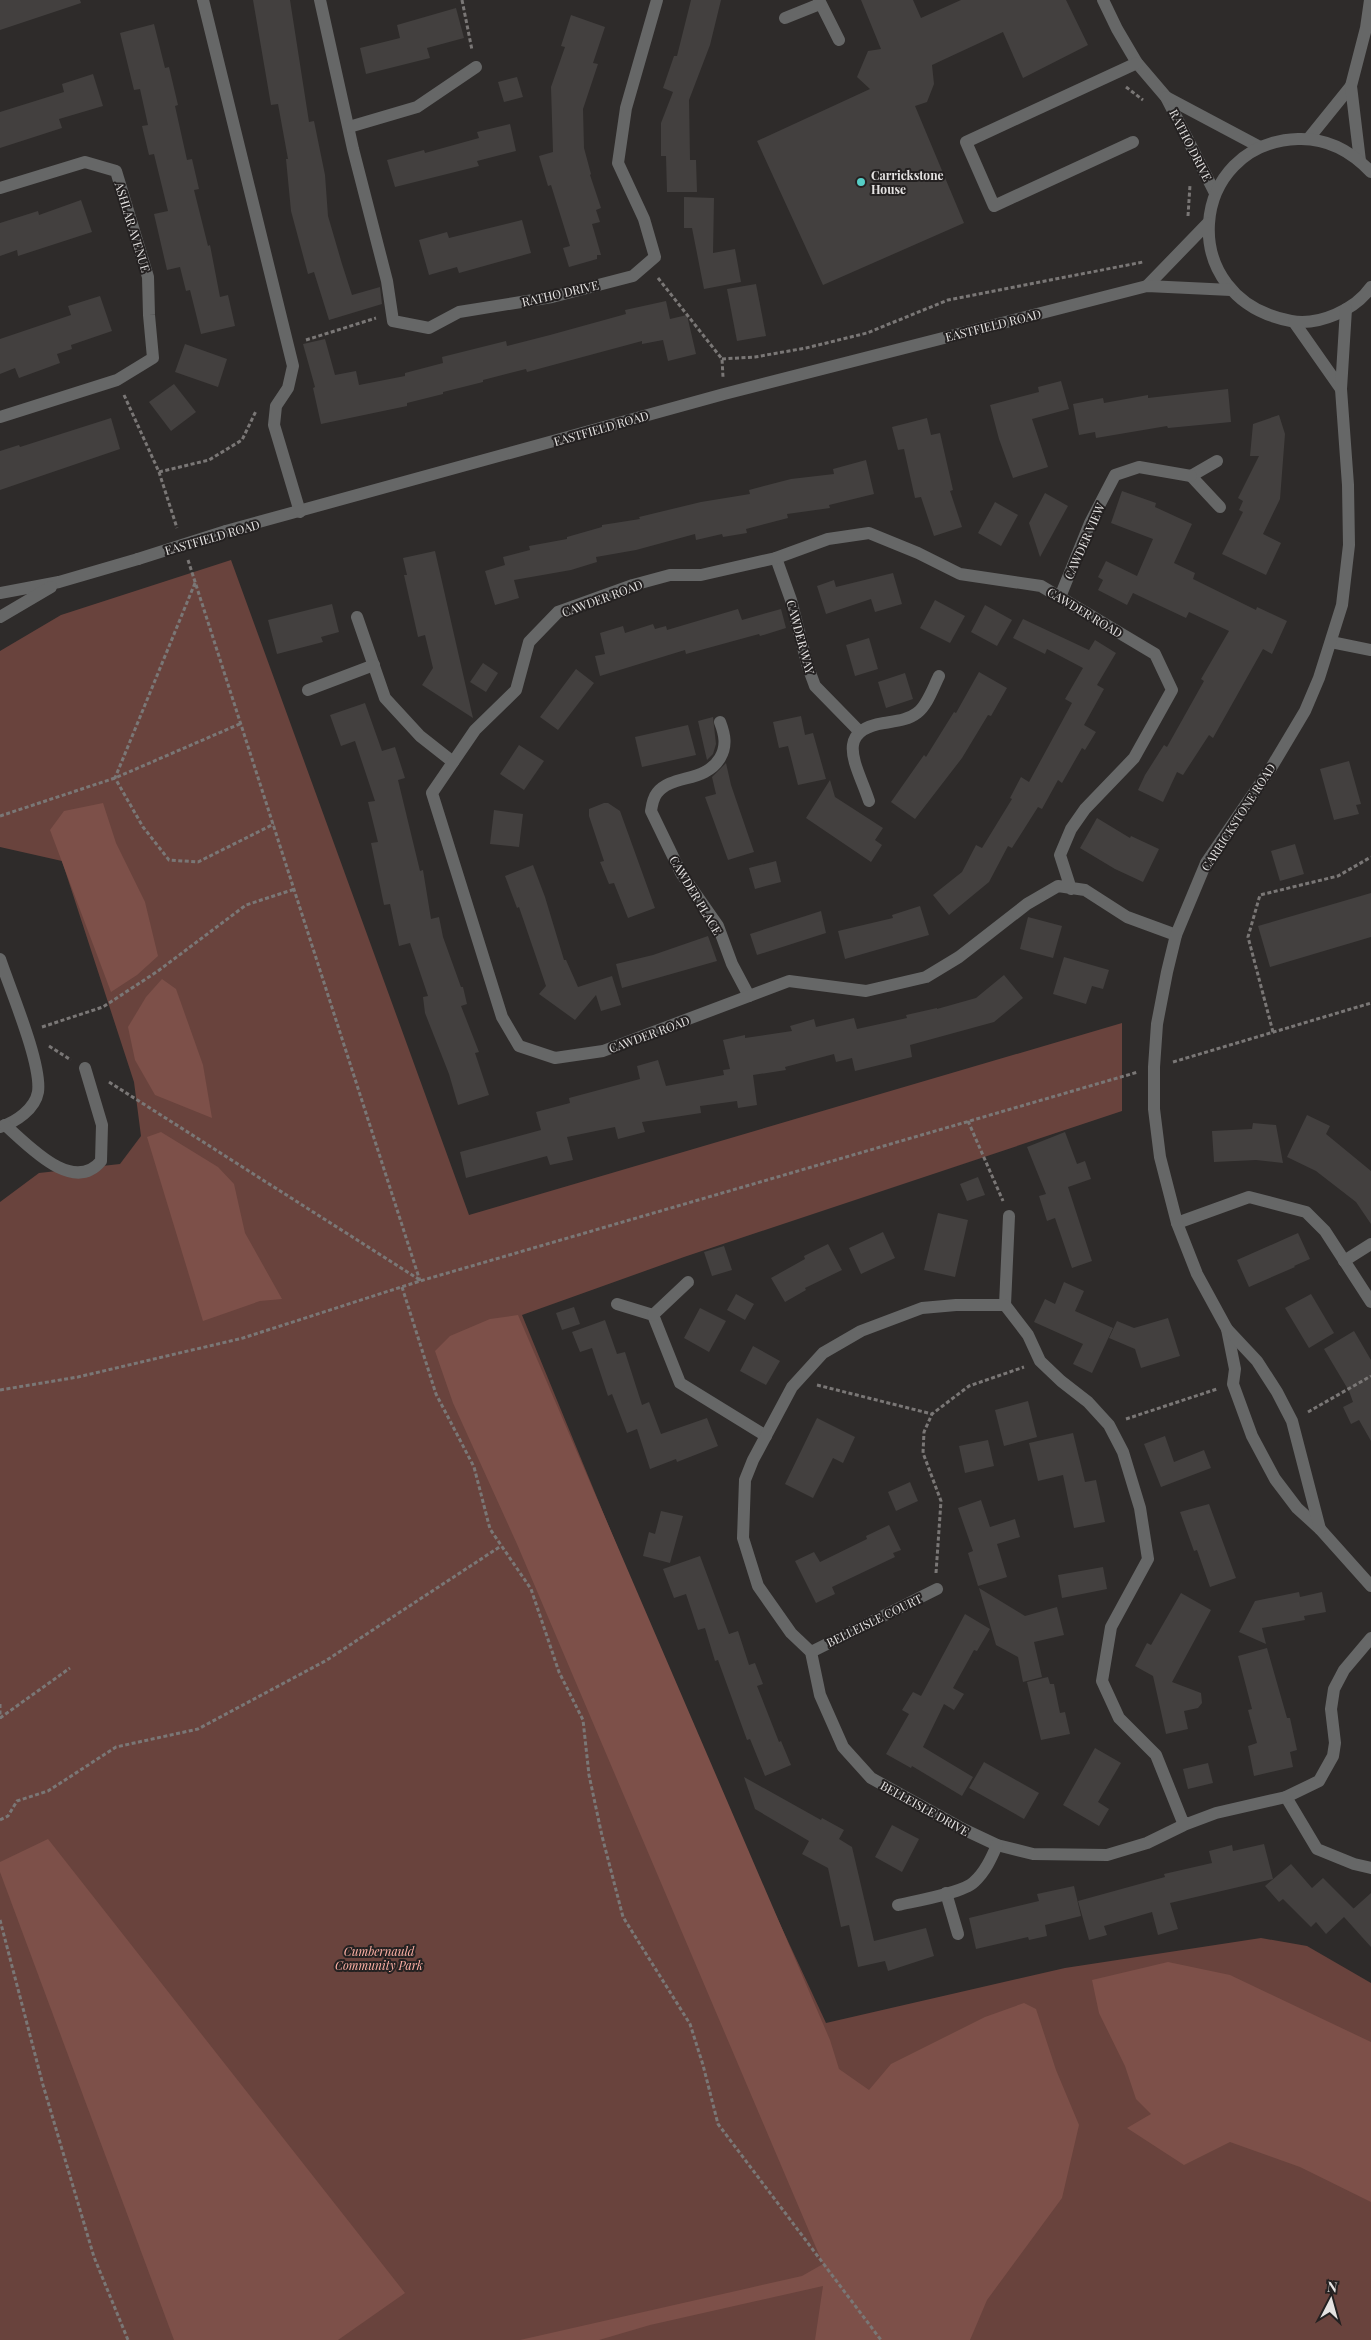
<svg xmlns="http://www.w3.org/2000/svg" width="1371" height="2340" font-family="'Playfair Display',serif">
	<rect width="100%" height="100%" fill="#2e2b2a"/>
	<!-- green -->
	<polygon fill="#69433d" points="231,560 469,1215 1122,1023 1122,1111 684,1257 522,1315 713,1780 826,2023 1065,1968 1261,1938 1307,1946 1371,1983 1371,2340 0,2340 0,1202 39,1173 120,1164 141,1136 134,1082 62,861 0,847 0,651 61,615"/>
	<!-- forest -->
	<g fill="#7d5049">
		<polygon points="103,803 116,843 145,902 158,956 137,975 111,992 50,830 64,811"/>
		<polygon points="162,979 176,989 203,1065 212,1118 155,1095 135,1060 128,1027 146,997"/>
		<polygon points="161,1132 218,1167 234,1184 245,1233 282,1299 260,1301 203,1321 147,1137"/>
		<polygon points="518,1315 830,2040 839,2069 869,2090 891,2064 985,2017 1024,2003 1036,2009 1056,2070 1079,2125 1062,2198 987,2300 970,2340 815,2340 823,2286 650,2325 599,2340 520,2340 802,2276 823,2264 517,1544 453,1403 435,1351 450,1336 490,1319"/>
		<polygon points="48,1839 405,2293 338,2340 174,2340 0,1872 0,1862"/>
		<polygon points="1168,1962 1230,1975 1371,2042 1371,2202 1300,2167 1230,2142 1184,2165 1127,2128 1151,2114 1136,2099 1125,2066 1099,2013 1092,1980"/>
	</g>
	<!-- building -->
	<g fill="#43403f">
		<polygon points="0,0 80,0 81,3 0,30"/>
		<polygon points="253,0 290,0 309,122 314,121 325,175 328,216 342,264 352,295 380,287 382,304 329,320 314,272 308,274 291,211 286,159 288,159 278,104 271,105"/>
		<polygon points="691,0 721,0 710,45 689,100 690,160 696,160 697,192 667,192 666,156 661,156 661,123 673,92 663,88 674,56 677,56"/>
		<polygon points="861,0 913,0 921,18 961,0 1066,0 1088,45 1023,78 1003,32 932,65 934,84 927,102 915,106 964,223 823,285 757,141 870,89 857,77 868,51 881,49"/>
		<polygon points="456,8 464,38 427,48 430,58 366,74 360,48 400,38 397,25"/>
		<polygon points="571,15 605,27 593,63 598,64 583,109 584,148 591,174 590,175 601,208 596,210 600,222 592,224 601,255 597,255 597,259 569,267 563,248 570,246 551,185 548,186 539,156 553,152 551,87 565,47 561,46"/>
		<polygon points="154,24 165,68 169,67 178,105 175,106 187,160 192,159 199,189 194,190 208,246 210,245 220,297 228,295 235,326 201,334 190,290 186,291 180,267 167,270 154,214 168,211 154,154 149,155 142,126 148,125 140,89 134,90 120,33"/>
		<polygon points="93,74 103,106 59,119 62,128 0,148 0,112 64,92 62,84"/>
		<polygon points="517,77 523,97 504,102 498,82"/>
		<polygon points="510,124 516,151 477,161 479,166 395,187 387,160 424,150 425,153 479,138 477,132"/>
		<polygon points="684,197 714,198 713,253 735,249 741,282 704,289 692,228 684,228"/>
		<polygon points="81,200 92,232 18,256 17,250 0,256 0,223 38,211 39,215"/>
		<polygon points="522,220 531,253 459,273 457,267 429,275 419,240 447,232 449,238"/>
		<polygon points="756,284 766,336 737,341 727,289"/>
		<polygon points="100,296 112,331 71,345 72,349 57,354 60,363 19,378 15,368 0,374 0,339 71,315 68,306"/>
		<polygon points="666,301 670,319 687,315 696,354 668,361 663,340 642,344 642,341 527,372 526,369 483,380 483,382 443,392 443,394 407,403 407,406 321,424 313,388 315,387 303,344 325,339 335,375 356,371 359,385 405,376 405,373 443,363 442,357 506,341 507,346 550,335 626,314 625,310"/>
		<polygon points="185,344 227,359 218,387 175,372"/>
		<polygon points="1061,381 1069,409 1032,419 1048,467 1013,478 999,439 990,405 1039,392 1038,387"/>
		<polygon points="174,384 196,412 171,431 149,402"/>
		<polygon points="1228,389 1231,422 1168,428 1167,426 1096,438 1095,432 1079,435 1073,404 1103,398 1104,403 1148,395 1148,398"/>
		<polygon points="1279,415 1285,434 1280,499 1263,534 1281,543 1266,575 1222,554 1243,512 1239,510 1243,501 1238,498 1259,456 1250,456 1253,424"/>
		<polygon points="111,418 120,449 0,490 0,451 19,445 20,447"/>
		<polygon points="927,418 931,435 940,433 953,490 950,491 962,527 934,536 921,497 915,498 904,449 898,450 892,427"/>
		<polygon points="866,460 874,494 829,505 830,508 787,514 788,518 746,529 747,533 723,537 722,534 696,540 695,534 636,550 596,557 597,562 571,570 514,580 519,598 495,605 485,571 505,565 503,557 530,550 529,546 567,539 567,537 602,527 602,525 640,519 639,517 701,502 750,494 749,490 791,479 834,474 833,469"/>
		<polygon points="1122,491 1156,503 1155,507 1192,524 1174,563 1195,573 1193,579 1256,610 1257,607 1287,621 1272,654 1263,649 1213,738 1209,735 1183,775 1177,772 1163,802 1138,790 1145,775 1164,745 1167,747 1204,681 1201,679 1229,631 1189,612 1186,618 1133,593 1127,605 1098,590 1103,580 1098,577 1106,561 1137,576 1153,539 1111,523"/>
		<polygon points="1045,493 1068,506 1040,557 1029,523"/>
		<polygon points="995,502 1018,515 1001,546 978,533"/>
		<polygon points="435,551 473,718 422,685 433,668 425,635 418,637 404,575 407,575 403,558"/>
		<polygon points="893,573 902,604 875,612 871,599 826,614 817,586 834,580 836,587"/>
		<polygon points="935,600 965,616 950,643 920,628"/>
		<polygon points="332,604 339,632 321,637 323,642 277,654 268,620"/>
		<polygon points="985,605 1012,620 997,646 971,632"/>
		<polygon points="738,609 742,620 781,609 786,628 760,636 759,634 686,654 685,650 600,676 595,656 605,654 600,633 623,626 625,633 653,624 655,629 666,626 667,630"/>
		<polygon points="1023,619 1089,650 1095,640 1116,653 1097,685 1104,689 1084,725 1096,732 1085,750 1082,748 1062,783 1058,780 1042,809 1038,807 1012,848 1008,846 989,882 949,915 933,895 962,872 976,845 982,848 1012,799 1010,798 1021,777 1029,782 1072,703 1065,699 1083,668 1047,649 1045,654 1013,638"/>
		<polygon points="869,638 878,669 855,676 846,645"/>
		<polygon points="483,663 498,673 486,692 470,682"/>
		<polygon points="576,669 594,683 558,730 540,717"/>
		<polygon points="979,672 1007,688 991,716 988,715 962,758 915,819 891,802 924,755 926,757 954,712 956,713"/>
		<polygon points="905,673 913,699 886,708 878,682"/>
		<polygon points="365,703 382,751 395,747 405,778 398,780 420,871 423,870 431,919 439,917 443,937 461,987 463,987 467,1004 461,1006 479,1052 475,1053 489,1095 458,1105 449,1074 425,1013 423,997 428,996 410,943 399,946 390,904 384,905 371,843 378,842 368,802 375,801 355,741 341,746 330,715"/>
		<polygon points="801,716 805,735 813,733 826,779 798,785 788,746 779,748 773,722"/>
		<polygon points="713,717 716,744 713,754 707,760 698,721"/>
		<polygon points="688,725 696,755 642,767 635,737"/>
		<polygon points="519,745 544,761 524,790 500,774"/>
		<polygon points="1349,761 1361,804 1356,805 1359,814 1334,820 1320,769"/>
		<polygon points="726,763 731,785 754,852 728,860 705,797 716,794 712,777"/>
		<polygon points="830,780 835,797 883,828 875,840 882,845 871,862 806,818"/>
		<polygon points="604,803 608,803 620,811 655,908 628,918 614,883 609,884 600,862 604,861 589,816 589,809"/>
		<polygon points="494,810 523,814 519,847 490,844"/>
		<polygon points="1097,818 1130,838 1131,836 1159,849 1143,882 1115,869 1080,848"/>
		<polygon points="1295,844 1304,874 1280,881 1271,851"/>
		<polygon points="776,861 781,882 755,889 749,868"/>
		<polygon points="533,865 545,897 564,960 566,960 578,987 612,976 621,1005 601,1011 596,995 575,1020 539,994 546,986 519,907 517,908 505,876"/>
		<polygon points="1371,893 1371,937 1270,967 1258,926"/>
		<polygon points="920,906 929,935 845,959 838,931 893,918 892,915"/>
		<polygon points="821,911 826,933 757,955 750,934"/>
		<polygon points="1028,917 1062,926 1053,958 1020,949"/>
		<polygon points="708,936 717,961 622,988 616,964 653,955"/>
		<polygon points="1064,957 1109,970 1103,989 1092,986 1086,1004 1053,994"/>
		<polygon points="1004,975 1023,998 994,1022 910,1045 912,1057 855,1071 852,1058 836,1062 834,1054 785,1067 786,1070 753,1075 757,1105 738,1108 737,1101 700,1106 701,1113 642,1122 645,1132 618,1139 615,1127 567,1137 573,1160 550,1165 547,1156 466,1178 460,1152 541,1130 536,1112 570,1103 569,1098 640,1079 637,1066 658,1060 666,1086 724,1075 723,1070 730,1069 723,1040 745,1035 745,1038 792,1031 790,1026 814,1019 816,1027 854,1018 857,1029 907,1018 906,1015 937,1008 937,1009 976,998"/>
		<polygon points="1307,1115 1330,1126 1326,1134 1371,1171 1371,1224 1356,1202 1316,1171 1287,1157"/>
		<polygon points="1253,1123 1276,1125 1283,1163 1256,1160 1214,1162 1212,1131 1252,1129"/>
		<polygon points="1065,1132 1077,1164 1085,1161 1091,1179 1068,1187 1092,1261 1072,1268 1055,1218 1047,1221 1039,1196 1046,1194 1027,1147"/>
		<polygon points="978,1177 985,1195 967,1201 960,1184"/>
		<polygon points="938,1213 968,1220 955,1277 924,1270"/>
		<polygon points="883,1232 895,1258 861,1274 849,1248"/>
		<polygon points="1298,1233 1310,1259 1294,1266 1295,1267 1249,1287 1237,1260"/>
		<polygon points="828,1244 842,1270 805,1288 806,1290 785,1302 771,1278 805,1259 804,1256"/>
		<polygon points="724,1246 732,1270 712,1276 704,1252"/>
		<polygon points="1064,1282 1084,1291 1075,1311 1113,1328 1092,1373 1073,1364 1083,1344 1034,1322 1045,1299 1055,1304"/>
		<polygon points="736,1294 754,1304 745,1320 727,1310"/>
		<polygon points="1311,1294 1334,1333 1309,1348 1285,1308"/>
		<polygon points="574,1307 580,1324 562,1330 556,1313"/>
		<polygon points="700,1308 726,1321 709,1352 684,1338"/>
		<polygon points="1168,1318 1180,1356 1141,1368 1135,1349 1109,1338 1117,1321 1134,1328"/>
		<polygon points="605,1320 617,1354 625,1352 642,1405 649,1402 661,1434 707,1418 718,1446 677,1462 676,1459 650,1469 637,1429 627,1433 612,1394 608,1396 592,1348 580,1352 572,1332"/>
		<polygon points="1354,1331 1371,1360 1371,1441 1359,1420 1351,1424 1343,1407 1353,1402 1349,1391 1324,1349"/>
		<polygon points="753,1346 780,1361 766,1385 740,1371"/>
		<polygon points="1028,1401 1037,1437 1004,1446 995,1410"/>
		<polygon points="817,1418 855,1437 843,1463 833,1458 813,1498 785,1484"/>
		<polygon points="1073,1433 1085,1482 1096,1480 1105,1522 1074,1528 1063,1475 1038,1481 1029,1443"/>
		<polygon points="1165,1436 1174,1462 1204,1450 1211,1468 1161,1487 1144,1444"/>
		<polygon points="988,1440 994,1466 965,1473 959,1446"/>
		<polygon points="910,1482 918,1501 896,1511 888,1492"/>
		<polygon points="981,1500 990,1527 1015,1519 1020,1537 997,1544 1007,1577 978,1586 968,1553 973,1551 958,1508"/>
		<polygon points="1209,1504 1236,1578 1210,1587 1197,1550 1194,1551 1180,1512"/>
		<polygon points="661,1511 683,1516 670,1563 643,1556 649,1532 655,1534"/>
		<polygon points="889,1525 901,1550 893,1553 895,1557 832,1587 835,1594 816,1603 795,1561 814,1552 820,1562 867,1539 866,1536"/>
		<polygon points="700,1556 729,1634 738,1631 749,1665 755,1663 763,1684 757,1686 779,1742 781,1741 791,1765 765,1776 750,1739 747,1740 718,1660 715,1661 705,1628 698,1630 686,1594 674,1598 663,1569"/>
		<polygon points="1103,1567 1107,1589 1062,1598 1058,1575"/>
		<polygon points="979,1588 1025,1616 1057,1607 1064,1635 1034,1642 1042,1677 1023,1682 1018,1657 996,1645"/>
		<polygon points="1299,1592 1300,1597 1322,1592 1326,1612 1304,1616 1305,1620 1262,1628 1266,1644 1239,1632 1255,1601"/>
		<polygon points="1181,1593 1211,1610 1172,1682 1201,1693 1202,1703 1198,1708 1184,1711 1188,1729 1166,1734 1153,1676 1135,1666 1147,1643 1151,1645"/>
		<polygon points="965,1614 990,1629 977,1651 974,1650 953,1688 964,1694 954,1710 944,1704 923,1747 973,1777 962,1796 912,1766 911,1768 886,1754 909,1714 902,1710 913,1692 921,1696"/>
		<polygon points="1267,1648 1287,1718 1290,1718 1297,1750 1290,1752 1293,1767 1254,1776 1248,1746 1257,1743 1248,1710 1252,1709 1238,1656"/>
		<polygon points="1048,1677 1050,1684 1054,1684 1060,1713 1065,1712 1070,1734 1041,1740 1027,1682"/>
		<polygon points="1095,1748 1121,1763 1098,1802 1109,1809 1099,1826 1063,1805"/>
		<polygon points="984,1762 1039,1793 1024,1819 969,1788"/>
		<polygon points="1208,1763 1213,1783 1188,1789 1183,1769"/>
		<polygon points="744,1777 821,1820 822,1818 844,1830 839,1839 852,1847 874,1941 926,1928 934,1956 888,1971 885,1961 858,1967 849,1925 841,1927 828,1868 802,1854 809,1841 755,1809"/>
		<polygon points="892,1825 919,1839 902,1872 875,1857"/>
		<polygon points="1264,1844 1273,1879 1170,1903 1178,1929 1158,1935 1152,1912 1104,1926 1107,1935 1089,1940 1078,1901 1165,1877 1164,1874 1212,1863 1209,1851 1232,1845 1233,1851"/>
		<polygon points="1291,1864 1312,1888 1323,1878 1354,1909 1352,1910 1371,1893 1371,1947 1344,1917 1326,1934 1316,1922 1311,1927 1283,1899 1279,1902 1265,1886"/>
		<polygon points="1074,1886 1081,1916 1045,1925 1047,1936 1029,1940 1028,1937 976,1949 969,1918 1039,1901 1037,1894"/>
	</g>
	<g fill="none" stroke-linecap="round" stroke-linejoin="round">
		<!-- path -->
		<g stroke="#7a7776" stroke-width="3" stroke-dasharray="4 2.5" stroke-linecap="butt">
			<polyline points="462,0 472,50"/>
			<polyline points="1126,87 1143,100"/>
			<polyline points="1188,216 1190,185"/>
			<polyline points="658,278 722,359 723,377"/>
			<polyline points="306,340 376,318"/>
			<polyline points="722,359 755,357 806,348 867,333 948,300 1143,262"/>
			<polyline points="124,395 159,472 177,528"/>
			<polyline points="159,472 209,460 242,440 256,411"/>
			<polyline points="188,560 420,1281"/>
			<polyline points="195,583 115,778 143,827 169,860 198,862 274,824"/>
			<polyline points="0,816 115,778 242,723"/>
			<polyline points="42,1027 103,1007 158,971 246,905 295,889"/>
			<polyline points="1273,1032 1248,937 1260,895 1338,876 1371,857"/>
			<polyline points="49,1046 71,1060"/>
			<polyline points="1173,1062 1371,1003"/>
			<polyline points="109,1082 420,1280"/>
			<polyline points="968,1121 1003,1201"/>
			<polyline points="402,1287 436,1394 474,1467 490,1529 531,1589 559,1672 583,1720 589,1775 602,1836 623,1917 690,2024 703,2065 718,2124 881,2340"/>
			<polyline points="817,1385 932,1414"/>
			<polyline points="0,1390 78,1377 243,1338 420,1281 1138,1072"/>
			<polyline points="1308,1412 1371,1376"/>
			<polyline points="1126,1419 1217,1389"/>
			<polyline points="936,1573 941,1501 923,1453 924,1432 932,1414 969,1386 1024,1367"/>
			<polyline points="0,1704 0,1719"/>
			<polyline points="0,1718 70,1668"/>
			<polyline points="0,1820 8,1816 17,1801 48,1791 116,1747 198,1729 327,1660 501,1546"/>
			<polyline points="0,1920 43,2085 94,2257 128,2340"/>
		</g>
		<!-- minor -->
		<g stroke="#666767" stroke-width="12">
			<polyline points="203,0 293,366 288,388 276,406 274,425 300,512"/>
			<polyline points="320,0 353,149 387,281 393,321 429,328 459,312 552,297 633,276 655,257 644,219 618,163 626,108 657,0"/>
			<polyline points="819,0 839,40"/>
			<polyline points="1103,0 1117,29 1137,63 1166,97 1215,193"/>
			<polyline points="785,18 820,4"/>
			<polyline points="1166,97 1260,147"/>
			<polyline points="349,127 417,107 476,67"/>
			<polyline points="1309,138 1351,86"/>
			<polyline points="1133,142 994,206 966,142 1137,63"/>
			<polyline points="1360,161 1351,86 1366,28 1370,0"/>
			<path d="M1371,172C1351,151 1327,138 1298,139C1188,143 1173,299 1291,321C1319,326 1355,310 1371,287"/>
			<polyline points="0,188 85,162 116,171 148,277 149,315 153,358 117,380 0,417"/>
			<polyline points="1147,286 1208,223"/>
			<polyline points="1294,322 1341,389"/>
			<polyline points="1217,461 1191,476 1220,507"/>
			<polyline points="226,531 724,394 1147,286 1231,290"/>
			<polyline points="776,558 791,600 808,667 815,686 859,731"/>
			<polyline points="0,593 59,582 138,559"/>
			<polyline points="1060,597 1090,523 1115,475 1139,467 1191,476"/>
			<polyline points="0,617 51,587"/>
			<polyline points="357,617 385,698 420,736 453,762"/>
			<polyline points="1331,642 1371,650"/>
			<polyline points="308,690 374,665"/>
			<path d="M720,722C725,735 727,746 720,758C705,783 672,774 657,793C653,798 652,804 651,811L681,873L718,926L732,964L749,996"/>
			<path d="M869,801C858,767 832,731 884,723C896,721 908,720 917,713C927,706 933,688 939,676"/>
			<polyline points="1071,889 1060,855 1071,829 1085,809 1134,758 1172,690 1155,654 1041,586 960,574 918,553 869,533 828,539 776,558 701,575 670,575 633,585 558,612 529,642 516,690 475,730 432,793 502,1017 519,1046 555,1058 603,1051 789,981 866,991 926,977 959,957 1027,904 1058,886 1085,890 1127,917 1176,935"/>
			<path d="M0,959C10,989 42,1064 38,1092C35,1109 16,1122 0,1127"/>
			<path d="M5,1125C28,1145 73,1195 101,1161L102,1125L85,1068"/>
			<polyline points="1177,1223 1249,1197 1306,1212 1325,1231 1371,1302"/>
			<polyline points="1344,1261 1371,1244"/>
			<polyline points="617,1304 653,1315 680,1383 766,1436"/>
			<polyline points="1005,1305 1009,1216"/>
			<polyline points="653,1315 688,1282"/>
			<polyline points="1227,1329 1235,1369 1233,1384 1252,1436 1275,1479 1297,1508 1320,1529 1371,1586"/>
			<polyline points="1320,1529 1292,1421 1277,1392 1257,1361 1227,1329 1197,1274 1177,1223 1160,1157 1154,1109 1154,1067 1157,1024 1167,972 1176,935 1206,863 1271,768 1305,711 1319,678 1342,605 1349,545 1348,485 1341,389 1346,309"/>
			<polyline points="811,1652 937,1589"/>
			<polyline points="1286,1797 1317,1849 1354,1864 1371,1868"/>
			<polyline points="1184,1825 1156,1755 1119,1718 1102,1681 1111,1627 1148,1559 1140,1508 1123,1452 1109,1425 1088,1402 1061,1381 1040,1361 1028,1335 1005,1305 956,1305 922,1308 861,1331 823,1353 792,1387 753,1460 745,1480 743,1538 758,1586 791,1633 811,1652 820,1695 843,1747 871,1778 963,1829 997,1845 1033,1854 1107,1855 1147,1843 1184,1825 1216,1813 1286,1797 1319,1781 1333,1756 1335,1743 1331,1709 1334,1689 1344,1670 1371,1638"/>
			<polyline points="946,1893 958,1934"/>
			<path d="M898,1905C915,1901 963,1893 974,1882C985,1872 991,1859 997,1845"/>
		</g>
		<!-- minor-bridge -->
		<polyline stroke="#666767" stroke-width="12" points="138,559 226,531"/>
	</g>
	<!-- markers -->
	<circle fill="#55cec6" stroke="#242121" stroke-width="2" cx="861" cy="182" r="5"/>
	<g text-anchor="middle" dominant-baseline="central" stroke-width="4" stroke-linejoin="round" paint-order="stroke">
		<!-- street labels -->
		<g font-size="12" fill="#e5e3e2" stroke="#242121">
			<text transform="translate(1191 145) rotate(63)">RATHO DRIVE</text>
			<text transform="translate(133 227) rotate(73)">ASHLAR AVENUE</text>
			<text transform="translate(560 293) rotate(-13)">RATHO DRIVE</text>
			<text transform="translate(993 325) rotate(-14)">EASTFIELD ROAD</text>
			<text transform="translate(601 428) rotate(-16)">EASTFIELD ROAD</text>
			<text transform="translate(212 537) rotate(-16)">EASTFIELD ROAD</text>
			<text transform="translate(1084 541) rotate(-66)">CAWDER VIEW</text>
			<text transform="translate(602 598) rotate(-20)">CAWDER ROAD</text>
			<text transform="translate(1085 612) rotate(31)">CAWDER ROAD</text>
			<text transform="translate(801 637) rotate(75)">CAWDER WAY</text>
			<text transform="translate(1238 817) rotate(-57)">CARRICKSTONE ROAD</text>
			<text transform="translate(696 895) rotate(59)">CAWDER PLACE</text>
			<text transform="translate(649 1034) rotate(-20)">CAWDER ROAD</text>
			<text transform="translate(874 1620) rotate(-26)">BELLEISLE COURT</text>
			<text transform="translate(925 1808) rotate(29)">BELLEISLE DRIVE</text>
		</g>
		<!-- poi labels -->
		<g font-size="12" font-weight="bold" fill="#e5e3e2" stroke="#242121" text-anchor="start">
			<text x="871" y="175">Carrickstone<tspan x="871" dy="14">House</tspan></text>
		</g>
		<!-- park labels -->
		<g font-size="12" font-style="italic" fill="#feb1a6" stroke="#242121">
			<text x="379" y="1951">Cumbernauld<tspan x="379" dy="14">Community Park</tspan></text>
		</g>
	</g>
	<!-- north arrow -->
	<g transform="translate(1331 2300) rotate(6)" stroke="#242121" stroke-width="4" paint-order="stroke">
	<path d="M0-4L9 19L0 12L-9 19Z" fill="#e5e3e2"/>
	<text y="-8" font-size="14" font-weight="bold" text-anchor="middle" fill="#e5e3e2">N</text>
	</g>
</svg>
